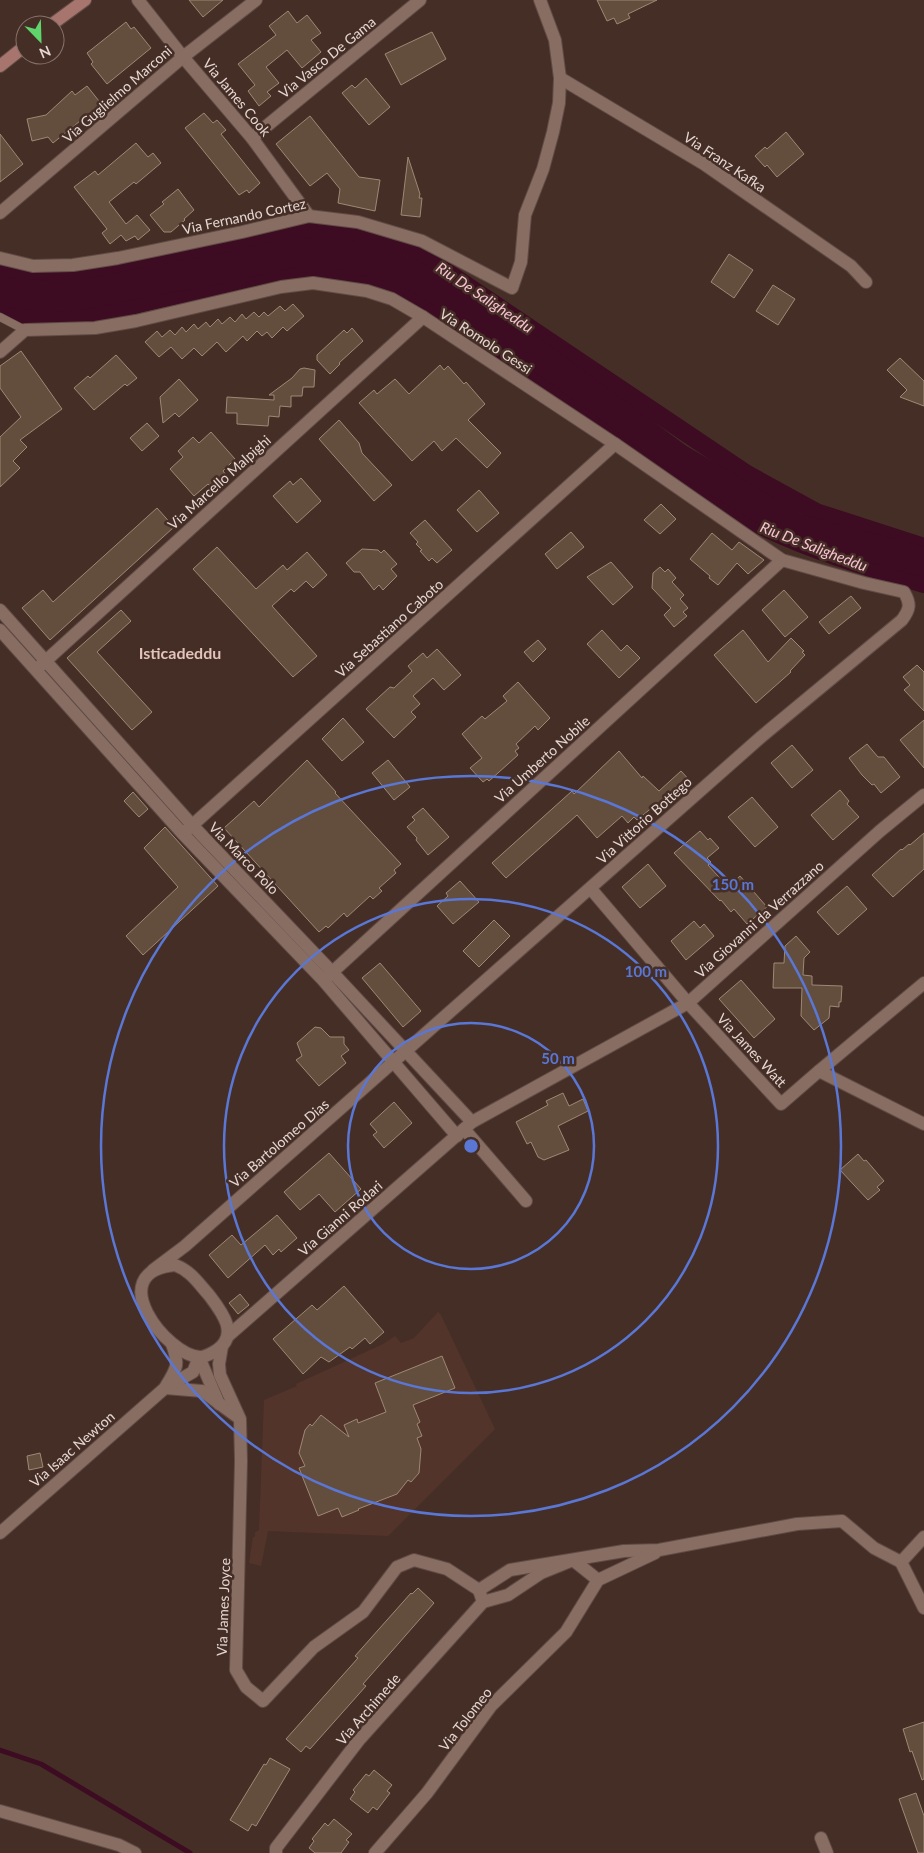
<svg xmlns="http://www.w3.org/2000/svg" width="924" height="1853" font-family="Lato,sans-serif">
	<rect width="100%" height="100%" fill="#452e26"/>
	<!-- built -->
	<polygon fill="#53342a" points="438,1312 441,1315 495,1429 388,1536 268,1531 261,1566 249,1563 253,1537 255,1537 255,1533 254,1533 259,1530 264,1400 297,1386 296,1384 383,1344 395,1336 401,1343 414,1338"/>
	<g fill="none" stroke-linecap="round" stroke-linejoin="round">
		<!-- stream -->
		<polyline stroke="#3d0c22" stroke-width="5" points="0,1750 41,1764 190,1853"/>
		<!-- canal -->
		<g stroke="#3d0c22" stroke-width="18">
			<polyline points="0,268 16,274 53,279 104,273 282,232 336,230 411,248 747,474 816,512 924,547"/>
			<path d="M0,310L11,313L46,318L98,314L151,301L296,270L345,272L383,281L414,295L755,523C809,550 866,567 924,584"/>
		</g>
		<!-- river -->
		<polyline stroke="#3d0c22" stroke-width="30" points="0,292 66,297 223,268 295,252 340,254 408,272 460,304 528,348 679,459 795,528 924,562"/>
	</g>
	<!-- building -->
	<g fill="#634e3e" stroke="#9e8875">
		<polygon points="189,0 223,0 203,17"/>
		<polygon points="597,0 657,0 628,14 630,18 617,24 614,18 607,21"/>
		<polygon points="288,11 297,23 307,15 321,33 311,40 321,52 302,68 287,50 266,67 279,83 267,92 271,96 259,106 248,91 255,85 238,64 276,35 269,26"/>
		<polygon points="126,22 131,29 134,27 151,48 107,84 91,64 93,62 87,53"/>
		<polygon points="432,32 446,59 401,85 385,54"/>
		<polygon points="366,78 390,107 369,125 342,93 352,85 355,88"/>
		<polygon points="87,86 107,111 85,128 80,121 53,143 48,137 32,141 27,119 46,115 72,91 75,95"/>
		<polygon points="204,113 213,123 217,120 226,130 221,134 260,183 249,193 247,190 239,195 185,128"/>
		<polygon points="310,116 359,177 380,180 375,211 338,203 340,189 327,173 310,186 276,144"/>
		<polygon points="786,132 804,154 777,177 767,165 765,167 755,156 765,147 767,149"/>
		<polygon points="0,134 23,164 0,182"/>
		<polygon points="136,143 148,157 153,153 161,163 136,184 134,182 109,202 126,224 137,215 150,230 138,240 135,236 126,241 121,235 110,244 102,233 107,229 74,187 95,171 98,175"/>
		<polygon points="408,157 420,194 419,198 422,198 420,217 401,215"/>
		<polygon points="178,189 194,210 184,219 185,220 171,232 164,232 150,215 164,204 162,202"/>
		<polygon points="729,254 753,270 734,298 711,282"/>
		<polygon points="773,285 795,299 778,325 756,311"/>
		<polygon points="293,304 304,316 287,331 283,327 272,338 267,332 262,336 257,331 247,341 243,336 226,352 217,342 202,356 194,348 182,359 171,347 159,357 145,342 157,331 162,337 170,330 175,335 182,327 186,332 194,324 198,329 206,322 210,327 218,319 222,324 230,317 235,322 242,314 246,319 254,312 259,317 264,312 268,316 280,306 285,311"/>
		<polygon points="352,328 363,341 339,363 340,364 330,374 317,360 317,355 344,330 347,333"/>
		<polygon points="21,351 62,409 20,440 27,447 13,461 20,468 0,487 0,437 21,417 0,388 0,366"/>
		<polygon points="116,355 137,378 127,386 125,384 94,410 74,388 88,376 90,378"/>
		<polygon points="900,358 924,381 924,406 900,397 907,390 887,370"/>
		<polygon points="440,365 444,370 448,366 464,384 466,382 485,404 468,420 501,453 487,468 456,438 442,451 434,441 412,461 359,403 374,390 377,394 395,379 409,394"/>
		<polygon points="304,368 315,370 314,387 303,387 302,396 291,396 291,407 280,406 279,417 269,416 268,426 237,424 237,413 226,413 227,397 274,400 274,395 269,395 292,378 300,369"/>
		<polygon points="179,379 198,400 179,417 175,413 163,423 160,397"/>
		<polygon points="339,420 359,443 362,453 392,485 374,501 319,439"/>
		<polygon points="147,423 159,436 142,451 130,438"/>
		<polygon points="211,432 235,459 223,471 226,475 212,488 208,484 194,496 170,469 183,457 178,451 193,437 199,443"/>
		<polygon points="301,478 321,501 297,523 273,496 290,481 293,485"/>
		<polygon points="479,490 499,513 477,532 457,510"/>
		<polygon points="661,504 676,519 660,534 644,520"/>
		<polygon points="157,508 174,527 50,640 22,608 43,590 53,602"/>
		<polygon points="425,520 452,550 437,563 432,558 429,561 420,551 422,550 416,544 418,542 410,533"/>
		<polygon points="571,532 584,547 557,569 545,554"/>
		<polygon points="712,533 732,550 739,542 764,560 748,574 737,563 718,585 709,578 710,576 690,559"/>
		<polygon points="217,547 256,589 283,565 287,570 307,552 327,575 313,588 306,581 294,592 291,589 272,606 317,656 293,677 193,569"/>
		<polygon points="362,549 378,550 381,553 384,550 397,564 391,569 397,576 383,590 379,585 374,590 360,572 354,572 346,563"/>
		<polygon points="611,562 633,587 613,605 587,577"/>
		<polygon points="660,567 665,572 668,569 676,578 672,582 684,595 680,599 688,608 683,612 687,616 674,627 664,615 671,608 652,588 653,573"/>
		<polygon points="784,590 808,617 785,637 762,610"/>
		<polygon points="851,596 861,608 829,634 819,622"/>
		<polygon points="121,610 131,621 97,652 152,712 132,730 67,658"/>
		<polygon points="602,630 621,651 627,645 640,658 619,678 587,644"/>
		<polygon points="743,630 768,662 791,638 804,651 802,652 805,655 790,671 791,672 756,703 714,655"/>
		<polygon points="538,640 546,649 533,662 524,652"/>
		<polygon points="437,649 461,675 444,690 433,678 413,696 420,704 411,712 416,717 394,738 366,709 390,687 394,688 412,671 408,666 423,653 427,658"/>
		<polygon points="917,665 924,672 924,711 904,690 910,685 903,677"/>
		<polygon points="518,682 550,718 538,730 535,726 516,744 519,748 515,751 518,755 489,781 487,779 483,782 470,768 482,758 462,734 482,716 485,719 507,701 503,696"/>
		<polygon points="343,718 364,742 342,761 322,739"/>
		<polygon points="924,720 924,768 900,740"/>
		<polygon points="867,744 878,757 884,757 900,777 881,793 874,784 872,785 862,775 849,758"/>
		<polygon points="792,745 813,770 792,788 771,763"/>
		<polygon points="619,751 642,778 643,776 659,791 681,771 692,783 658,812 654,806 637,820 634,817 628,823 622,816 597,838 577,815 506,878 492,863 572,791 574,794"/>
		<polygon points="307,760 336,792 335,793 401,864 394,870 396,873 379,888 382,891 373,899 370,896 347,917 344,913 328,928 326,926 319,932 224,828 254,801 259,807"/>
		<polygon points="388,760 410,787 394,800 372,773"/>
		<polygon points="840,790 849,801 847,804 859,817 833,840 811,815"/>
		<polygon points="133,792 148,809 139,817 124,801"/>
		<polygon points="752,797 778,827 755,847 728,817"/>
		<polygon points="423,808 449,837 428,855 416,840 417,838 407,827 415,820 412,817"/>
		<polygon points="165,827 218,886 143,955 126,936 178,887 144,848"/>
		<polygon points="700,831 708,840 710,838 719,848 707,858 711,862 708,865 728,887 740,876 767,907 747,924 734,909 731,912 721,900 720,901 674,853"/>
		<polygon points="924,833 924,869 893,897 872,875 901,849 902,850 909,844 910,845"/>
		<polygon points="648,864 666,886 640,908 622,887"/>
		<polygon points="460,881 479,902 453,924 437,906 448,896 446,893"/>
		<polygon points="847,886 867,909 838,935 817,912"/>
		<polygon points="494,920 510,936 479,967 463,951"/>
		<polygon points="694,921 700,928 704,924 714,936 686,960 671,941"/>
		<polygon points="796,936 810,952 804,958 803,975 812,976 812,985 842,986 841,1002 839,1002 839,1007 830,1006 829,1018 814,1030 801,1016 802,988 773,988 774,963 784,963 785,946"/>
		<polygon points="380,963 421,1011 403,1027 362,978"/>
		<polygon points="741,980 775,1019 754,1038 719,999"/>
		<polygon points="315,1027 321,1028 330,1037 344,1037 344,1044 349,1050 341,1056 346,1063 319,1086 296,1060 302,1056 297,1043"/>
		<polygon points="563,1093 569,1106 583,1099 588,1111 558,1126 569,1150 544,1160 538,1157 531,1142 527,1144 516,1122 548,1105 546,1101"/>
		<polygon points="394,1102 412,1123 384,1148 373,1135 377,1132 370,1124"/>
		<polygon points="329,1153 361,1189 335,1212 319,1194 300,1210 284,1192"/>
		<polygon points="858,1154 864,1161 866,1160 884,1181 877,1187 880,1190 868,1200 840,1170"/>
		<polygon points="277,1215 297,1238 281,1252 279,1249 273,1255 265,1245 228,1278 209,1255 232,1235 241,1245"/>
		<polygon points="344,1286 384,1332 370,1344 365,1338 352,1349 350,1347 329,1362 321,1357 303,1374 273,1339 312,1305 317,1310"/>
		<polygon points="240,1294 249,1305 238,1314 229,1303"/>
		<polygon points="442,1356 455,1388 413,1405 420,1422 417,1424 422,1436 417,1438 421,1449 419,1473 411,1482 408,1480 397,1494 358,1509 359,1510 342,1517 338,1508 318,1516 299,1468 305,1466 299,1453 305,1430 310,1424 312,1426 321,1415 349,1437 344,1425 357,1419 358,1423 386,1412 375,1383"/>
		<polygon points="40,1453 43,1467 29,1470 27,1456"/>
		<polygon points="418,1588 434,1603 363,1684 366,1686 310,1749 306,1746 301,1752 286,1739 358,1658 355,1656 411,1593 412,1594"/>
		<polygon points="924,1722 924,1779 922,1780 912,1751 910,1752 903,1729"/>
		<polygon points="270,1758 290,1769 256,1826 252,1824 248,1831 230,1820 264,1764 266,1765"/>
		<polygon points="374,1770 392,1785 387,1791 390,1793 377,1810 373,1807 368,1813 350,1799 355,1792 353,1790 366,1774 369,1776"/>
		<polygon points="916,1793 924,1816 924,1853 918,1853 899,1799"/>
		<polygon points="334,1819 352,1834 346,1840 349,1842 341,1853 315,1853 309,1848 314,1841 312,1839 325,1823 328,1826"/>
	</g>
	<g fill="none" stroke-linecap="round" stroke-linejoin="round">
		<defs>
			<polyline id="service" points="0,317 25,330"/>
			<g id="minor">
				<polyline points="138,0 183,57 252,138 309,216"/>
				<polyline points="560,78 704,164 851,266 866,282"/>
				<polyline points="252,138 420,0"/>
				<polyline points="0,213 183,57 256,0"/>
				<polyline points="0,258 33,266 73,265 118,258 242,232 309,216 358,222 422,241 512,288 521,262 525,215 543,169 553,132 559,103 560,78 555,40 540,0"/>
				<path d="M0,352L25,330L95,328L136,321L281,287L313,283L367,291L392,299L423,317L615,444L782,560L864,583L904,592C911,604 910,609 902,620L761,737L185,1246L153,1270"/>
				<polyline points="0,610 192,825 332,972 472,1122"/>
				<polyline points="0,630 183,834 323,980 457,1136"/>
				<polyline points="39,667 423,317"/>
				<polyline points="187,830 615,444"/>
				<polyline points="591,889 688,1003 781,1104 819,1071 924,1124"/>
				<polyline points="327,977 782,560"/>
				<polyline points="819,1071 924,983"/>
				<polyline points="464,1129 526,1201"/>
				<path d="M175,1265C191,1271 198,1283 209,1295C221,1311 240,1334 217,1350C212,1353 206,1357 200,1357C167,1356 101,1272 175,1265Z"/>
				<polyline points="228,1336 472,1122 688,1003 880,831 924,795"/>
				<polyline points="222,1346 219,1364 220,1375 240,1419 241,1461 236,1670 246,1687 263,1701 314,1647 363,1612 397,1567 414,1560 447,1569 479,1590"/>
				<polyline points="199,1357 219,1404"/>
				<path d="M166,1386C178,1367 179,1364 172,1344"/>
				<polyline points="165,1388 202,1391 239,1418"/>
				<polyline points="0,1533 165,1388 193,1372 199,1357"/>
				<polyline points="924,1537 901,1562 924,1608"/>
				<polyline points="479,1590 510,1570 624,1551 659,1550 797,1524 842,1521 874,1548 901,1562"/>
				<polyline points="483,1602 508,1595 541,1573 573,1560 598,1580"/>
				<polyline points="0,1811 119,1845 135,1853"/>
				<polyline points="821,1838 827,1853"/>
				<polyline points="276,1853 276,1848 359,1740 483,1602 479,1590"/>
				<polyline points="375,1853 427,1793 491,1706 566,1632 598,1580 655,1553"/>
			</g>
			<g id="secondary">
				<polyline points="51,25 85,0"/>
				<polyline points="0,66 25,46"/>
			</g>
		</defs>
		<!-- service casing -->
		<use href="#service" stroke="#604b45" stroke-width="9"/>
		<!-- minor casing -->
		<use href="#minor" stroke="#604b45" stroke-width="14"/>
		<!-- secondary casing -->
		<use href="#secondary" stroke="#604b45" stroke-width="14"/>
		<!-- service -->
		<use href="#service" stroke="#886d63" stroke-width="8"/>
		<!-- minor -->
		<use href="#minor" stroke="#886d63" stroke-width="12"/>
		<!-- secondary -->
		<use href="#secondary" stroke="#a7746e" stroke-width="12"/>
	</g>
	<!-- distance rings -->
	<g fill="none" stroke="#5a77d6" stroke-width="2.5">
		<circle cx="471" cy="1146" r="123"/>
		<circle cx="471" cy="1146" r="247"/>
		<circle cx="471" cy="1146" r="370"/>
	</g>
	<g text-anchor="middle" dominant-baseline="central" stroke-width="5" stroke-linejoin="round" paint-order="stroke">
		<!-- street labels -->
		<g font-size="14" fill="#e7d7d2" stroke="#452e26">
			<text transform="translate(327 57) rotate(-39)">Via Vasco De Gama</text>
			<text transform="translate(117 94) rotate(-41)">Via Guglielmo Marconi</text>
			<text transform="translate(237 97) rotate(50)">Via James Cook</text>
			<text transform="translate(725 162) rotate(34)">Via Franz Kafka</text>
			<text transform="translate(244 216) rotate(-12)">Via Fernando Cortez</text>
			<text transform="translate(486 341) rotate(33)">Via Romolo Gessi</text>
			<text transform="translate(219 482) rotate(-42)">Via Marcello Malpighi</text>
			<text transform="translate(389 628) rotate(-42)">Via Sebastiano Caboto</text>
			<text transform="translate(542 759) rotate(-42)">Via Umberto Nobile</text>
			<text transform="translate(644 820) rotate(-42)">Via Vittorio Bottego</text>
			<text transform="translate(244 858) rotate(46)">Via Marco Polo</text>
			<text transform="translate(759 919) rotate(-42)">Via Giovanni da Verrazzano</text>
			<text transform="translate(752 1050) rotate(47)">Via James Watt</text>
			<text transform="translate(279 1143) rotate(-41)">Via Bartolomeo Dias</text>
			<text transform="translate(340 1218) rotate(-41)">Via Gianni Rodari</text>
			<text transform="translate(72 1449) rotate(-41)">Via Isaac Newton</text>
			<text transform="translate(223 1607) rotate(-88)">Via James Joyce</text>
			<text transform="translate(368 1709) rotate(-49)">Via Archimede</text>
			<text transform="translate(465 1719) rotate(-52)">Via Tolomeo</text>
		</g>
		<!-- water labels -->
		<g font-size="15" font-style="italic" fill="#f9c3d4" stroke="#452e26">
			<text transform="translate(485 297) rotate(34)">Riu De Saligheddu</text>
			<text transform="translate(814 546) rotate(21)">Riu De Saligheddu</text>
		</g>
		<!-- quarter labels -->
		<g font-size="16" font-weight="bold" fill="#e3c4ba" stroke="#452e26">
			<text x="180" y="652">Isticadeddu</text>
		</g>
	</g>
	<circle cx="471" cy="1146" r="8" fill="#5a77d6" stroke="#452e26" stroke-width="2.5"/>
	<g font-size="15" text-anchor="middle" font-weight="bold" fill="#5a77d6" stroke="#452e26" stroke-width="5" stroke-linejoin="round" paint-order="stroke">
		<text x="733" y="890">150 m</text>
		<text x="646" y="977">100 m</text>
		<text x="558" y="1064">50 m</text>
	</g>
	<!-- north arrow -->
	<g transform="translate(40 40) rotate(157)"><circle r="24" fill="#452e26" stroke="#86726b"/>
	<path d="M0-4L9 19L0 12L-9 19Z" fill="#5fd56b"/>
	<text y="-8" font-size="14" font-weight="bold" text-anchor="middle" fill="#e7d7d2">N</text>
	</g>
</svg>
